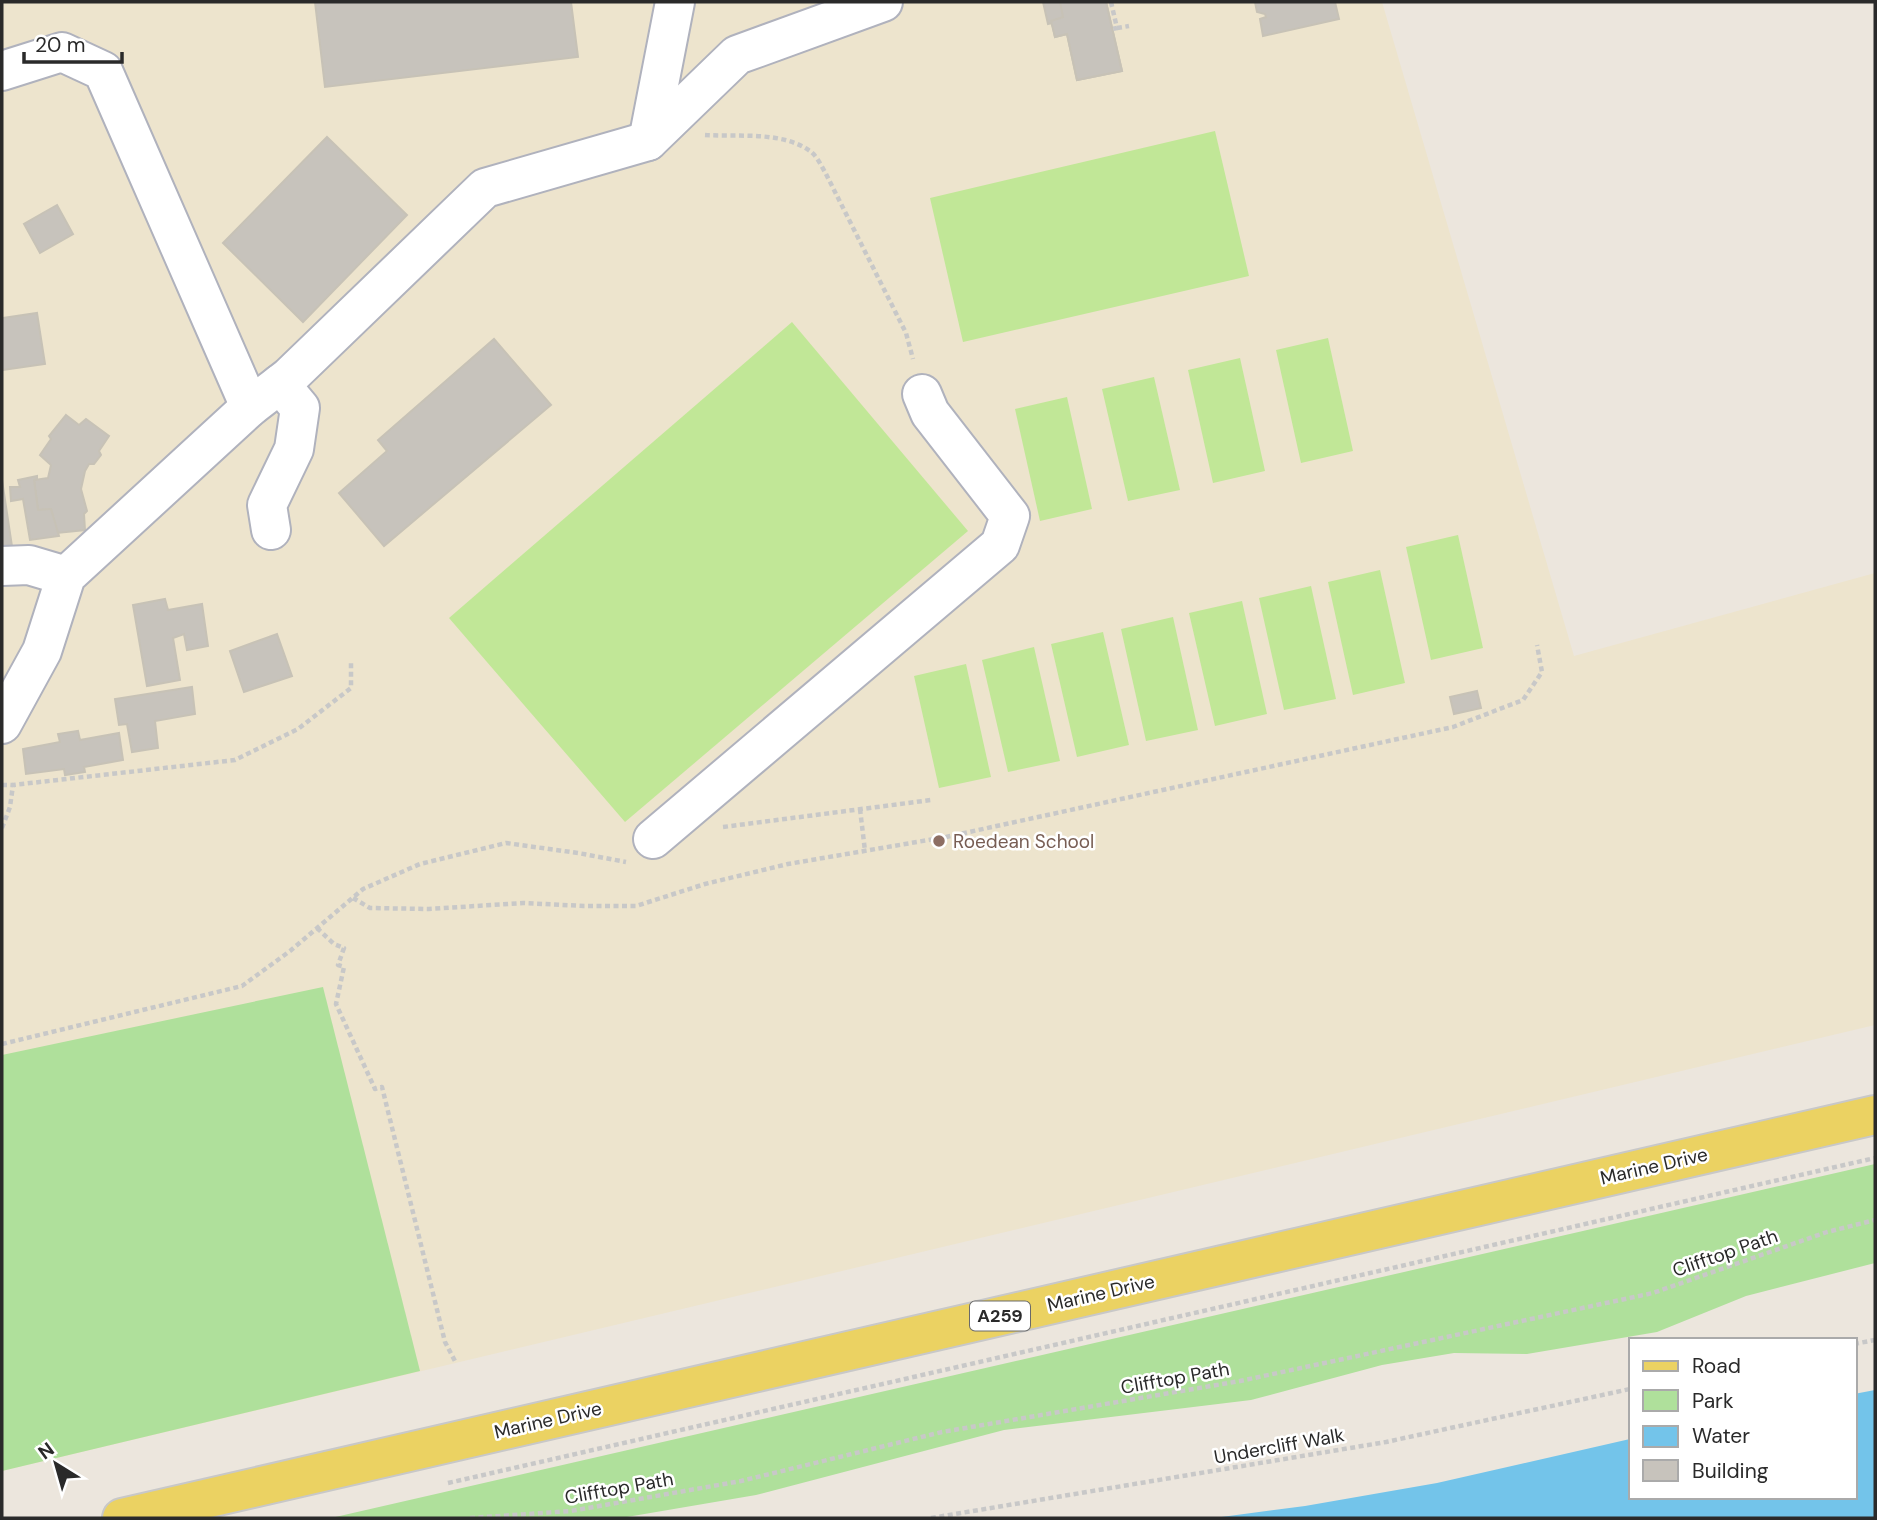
<svg xmlns="http://www.w3.org/2000/svg" width="1877" height="1520" font-family="'DM Sans',sans-serif">
	<rect width="100%" height="100%" fill="#ece6dd"/>
	<!-- education -->
	<polygon fill="#ede4cd" points="2,2 1382,2 1574,656 1875,573 1875,1025 2,1471"/>
	<!-- green -->
	<g fill="#afe09b">
		<polygon points="323,987 420,1371 2,1471 2,1055"/>
		<polygon points="1875,1164 1875,1263 1746,1296 1657,1332 1527,1354 1454,1353 1382,1365 1251,1400 1004,1430 756,1495 621,1518 331,1518"/>
	</g>
	<!-- pitch -->
	<g fill="#c1e797">
		<polygon points="1215,131 1249,276 963,342 930,198"/>
		<polygon points="792,322 968,531 625,822 449,618"/>
		<polygon points="1328,338 1353,451 1301,463 1276,350"/>
		<polygon points="1240,358 1265,471 1213,483 1188,370"/>
		<polygon points="1154,377 1180,490 1128,501 1102,389"/>
		<polygon points="1067,397 1092,509 1040,521 1015,409"/>
		<polygon points="1458,535 1483,648 1431,660 1406,547"/>
		<polygon points="1380,570 1405,683 1353,695 1328,582"/>
		<polygon points="1311,586 1336,699 1284,710 1259,598"/>
		<polygon points="1242,601 1267,714 1215,726 1189,613"/>
		<polygon points="1173,617 1198,730 1146,741 1121,629"/>
		<polygon points="1103,632 1129,745 1077,757 1051,644"/>
		<polygon points="1034,647 1060,761 1008,772 982,660"/>
		<polygon points="966,664 991,777 939,788 914,676"/>
	</g>
	<!-- water -->
	<polygon fill="#73c4ea" points="1875,1390 1875,1518 1214,1518 1305,1506 1437,1483 1630,1439 1630,1497 1854,1497 1854,1394"/>
	<!-- building -->
	<g fill="#c7c3bc" stroke="#c7c2b6" stroke-width="2">
		<polygon points="315,2 571,2 578,57 325,87"/>
		<polygon points="1043,2 1106,2 1122,71 1077,80 1067,34 1055,37 1052,23 1048,24"/>
		<polygon points="1060,2 1106,2 1122,71 1077,80 1067,34 1055,37 1051,21 1063,17"/>
		<polygon points="1255,2 1335,2 1339,19 1263,36 1260,19 1266,17 1265,14 1257,12"/>
		<polygon points="327,137 407,215 303,322 223,243"/>
		<polygon points="57,205 73,234 40,253 24,224"/>
		<polygon points="37,313 45,364 2,370 2,318"/>
		<polygon points="494,339 551,405 384,546 339,493 387,451 378,440"/>
		<polygon points="66,415 79,425 86,419 109,436 99,451 101,455 94,464 89,464 85,471 81,489 87,511 84,514 85,530 57,533 51,509 38,510 34,480 48,478 51,465 40,455 51,439 49,436"/>
		<polygon points="37,476 37,479 34,480 38,510 51,509 59,536 30,540 23,499 11,501 10,487 20,487 18,480"/>
		<polygon points="2,480 13,553 2,555"/>
		<polygon points="165,599 168,610 202,604 208,646 187,650 184,634 173,638 180,680 147,686 133,605"/>
		<polygon points="277,634 292,676 244,692 230,651"/>
		<polygon points="192,687 195,714 155,721 158,748 132,752 127,724 119,725 115,699"/>
		<polygon points="1477,691 1481,708 1454,714 1450,697"/>
		<polygon points="78,731 80,740 119,733 123,760 84,767 85,772 65,775 64,769 26,774 23,749 60,742 58,734"/>
	</g>
	<g fill="none" stroke-linecap="round" stroke-linejoin="round">
		<defs>
			<g id="minor">
				<polyline points="2,71 62,52 103,71 250,407"/>
				<polyline points="648,141 675,2"/>
				<polyline points="271,530 267,505 294,449 300,408 280,384"/>
				<polyline points="2,566 29,565 66,576"/>
				<polyline points="2,724 42,651 66,576 250,407 289,377 485,188 648,141 737,55 883,2"/>
				<polyline points="653,839 1000,545 1010,516 930,413 922,394"/>
			</g>
			<polyline id="major" points="122,1518 1875,1115"/>
		</defs>
		<!-- minor casing -->
		<use href="#minor" stroke="#b0b2bd" stroke-width="42"/>
		<!-- major casing -->
		<use href="#major" stroke="#c8c8c8" stroke-width="42"/>
		<!-- path -->
		<g stroke="#c8c8c8" stroke-width="4.5" stroke-dasharray="5 3.5" stroke-linecap="butt">
			<polyline points="1111,2 1117,28 1112,29"/>
			<polyline points="1117,28 1129,26"/>
			<path d="M705,135C739,137 782,131 810,151C817,156 822,167 826,174L906,333L913,359"/>
			<polyline points="2,785 13,785"/>
			<polyline points="860,809 865,851"/>
			<polyline points="723,827 931,800"/>
			<polyline points="2,828 10,807 13,785 235,760 298,729 351,688 351,663"/>
			<polyline points="353,898 370,908 429,909 523,903 584,906 636,906 705,884 788,864 946,837 1453,727 1523,700 1542,672 1537,645"/>
			<polyline points="317,928 334,944 344,948 338,965 344,967 336,1004 375,1089 382,1087 445,1342 456,1363"/>
			<polyline points="2,1044 242,986 290,951 363,889 420,864 506,843 578,853 626,862"/>
			<polyline points="1854,1344 1875,1340"/>
			<polyline points="448,1483 1875,1158"/>
			<polyline points="470,1518 571,1511 741,1481 942,1432 1240,1381 1653,1293 1827,1232 1875,1220"/>
			<polyline points="931,1518 1386,1442 1630,1389"/>
		</g>
		<!-- minor -->
		<use href="#minor" stroke="#fff" stroke-width="38"/>
		<!-- major -->
		<use href="#major" stroke="#ebd262" stroke-width="38"/>
	</g>
	<!-- markers -->
	<circle fill="#8d6e63" stroke="#fff" stroke-width="2.5" cx="939" cy="841" r="7"/>
	<g text-anchor="middle" dominant-baseline="central" stroke-width="5" stroke-linejoin="round" paint-order="stroke">
		<!-- shield labels -->
		<rect fill="#fff" stroke="#6a6a6a" stroke-width="2" x="970" y="1301.5" width="60" height="29" rx="5"/>
		<g font-size="18" font-weight="bold" fill="#2a2a2a">
			<text x="1000" y="1316">A259</text>
		</g>
		<!-- education labels -->
		<g font-size="19" fill="#785e54" stroke="#fff" text-anchor="start">
			<text x="953" y="841">Roedean School</text>
		</g>
		<!-- street labels -->
		<g font-size="19" fill="#2a2a2a" stroke="#fff">
			<text transform="translate(1654 1166) rotate(-13)">Marine Drive</text>
			<text transform="translate(1725 1253) rotate(-19)">Clifftop Path</text>
			<text transform="translate(1101 1293) rotate(-13)">Marine Drive</text>
			<text transform="translate(1175 1378) rotate(-10)">Clifftop Path</text>
			<text transform="translate(548 1420) rotate(-13)">Marine Drive</text>
			<text transform="translate(1279 1446) rotate(-10)">Undercliff Walk</text>
			<text transform="translate(619 1488) rotate(-10)">Clifftop Path</text>
		</g>
	</g>
	<!-- border -->
	<rect width="1877" height="1520" fill="none" stroke="#2a2a2a" stroke-width="7"/>
	<!-- legend -->
	<rect x="1629" y="1338" width="228" height="161" fill="#ffffff" stroke="#aaaaaa" stroke-width="2"/>
	<rect x="1643" y="1361" width="35" height="10" fill="#ebd262" stroke="#aaaaaa" stroke-width="2"/>
	<text x="1692" y="1373" font-size="21" fill="#2a2a2a">Road</text>
	<rect x="1643" y="1390" width="35" height="21" fill="#afe09b" stroke="#aaaaaa" stroke-width="2"/>
	<text x="1692" y="1408" font-size="21" fill="#2a2a2a">Park</text>
	<rect x="1643" y="1426" width="35" height="21" fill="#73c4ea" stroke="#aaaaaa" stroke-width="2"/>
	<text x="1692" y="1443" font-size="21" fill="#2a2a2a">Water</text>
	<rect x="1643" y="1460" width="35" height="21" fill="#c7c3bc" stroke="#aaaaaa" stroke-width="2"/>
	<text x="1692" y="1478" font-size="21" fill="#2a2a2a">Building</text>
	<!-- north arrow -->
	<g transform="translate(56 1464) rotate(323)" stroke="#ffffff" stroke-width="5" paint-order="stroke">
	<path d="M0-5L12 26L0 18L-12 26Z" fill="#2a2a2a"/>
	<text y="-10" font-size="19" font-weight="bold" text-anchor="middle" fill="#2a2a2a">N</text>
	</g>
	<!-- scale -->
	<path d="M24 52v10h98v-10" fill="none" stroke="#2a2a2a" stroke-width="3.5"/>
	<text x="35" y="52" font-size="21" fill="#2a2a2a" stroke="#ffffff" stroke-width="5" paint-order="stroke">20 m</text>
</svg>
